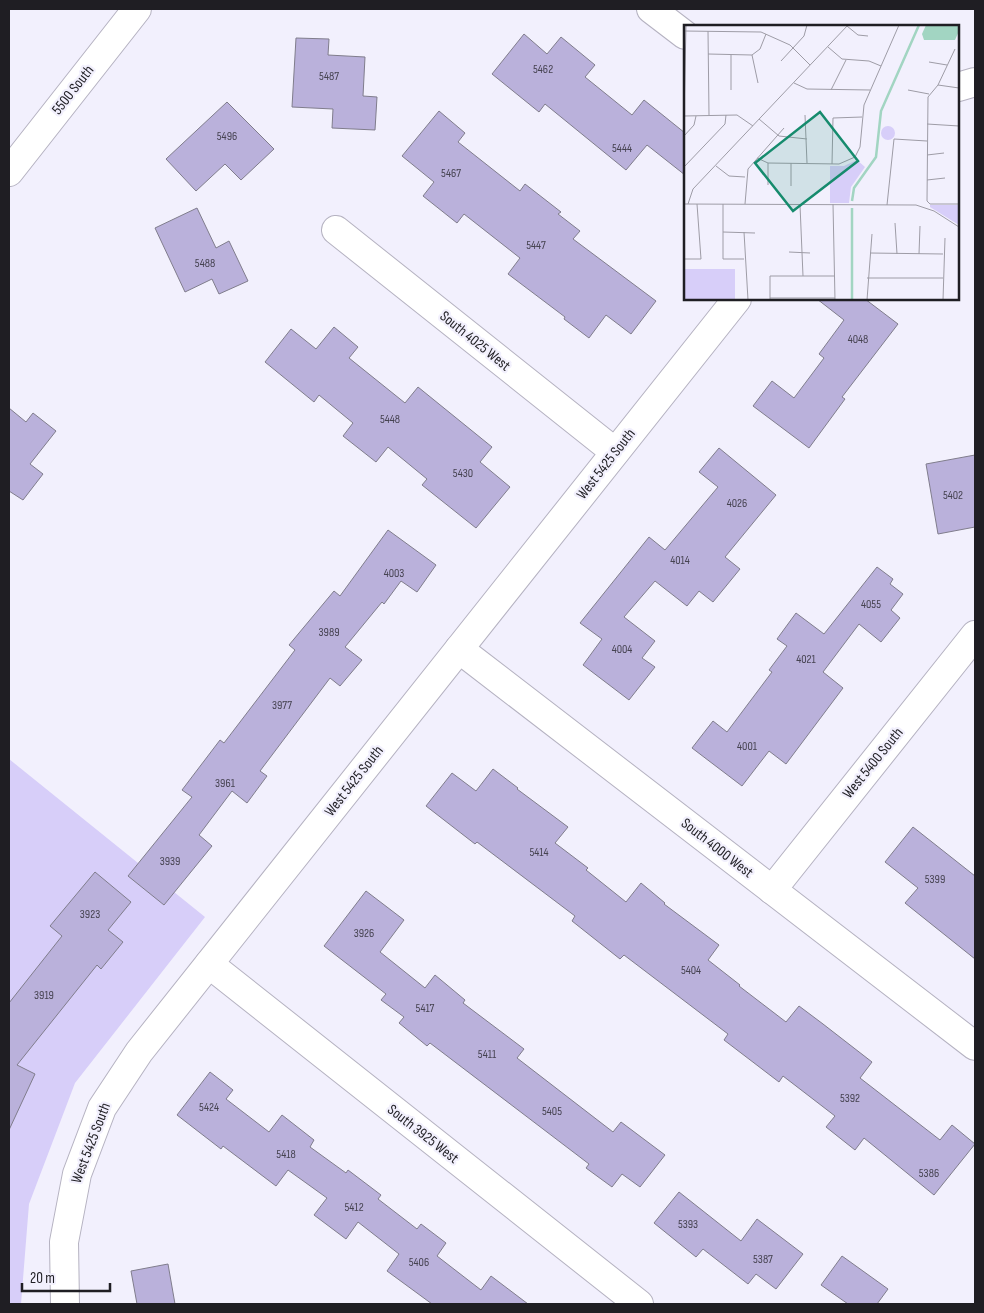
<svg xmlns="http://www.w3.org/2000/svg" width="984" height="1313" font-family="'Sofia Sans Condensed',sans-serif">
	<rect width="100%" height="100%" fill="#f2f0fd"/>
	<!-- green -->
	<polygon fill="#d7cef9" points="9,759 205,917 75,1083 29,1204 21,1304 9,1304"/>
	<!-- building -->
	<g fill="#bab1db" stroke="#807d8c">
		<polygon points="524,34 547,54 561,37 595,65 585,77 632,115 644,100 685,133 685,175 647,145 626,170 545,104 539,112 492,74"/>
		<polygon points="296,38 329,39 328,55 365,57 363,96 377,97 375,130 332,128 333,109 292,107"/>
		<polygon points="227,102 274,149 241,180 225,164 196,191 166,159"/>
		<polygon points="439,111 465,133 458,142 520,191 525,184 561,212 558,214 580,231 573,239 656,301 631,334 606,315 589,338 564,319 565,317 508,274 520,258 464,214 457,223 423,196 434,182 402,156"/>
		<polygon points="197,208 216,248 229,241 248,281 219,294 212,279 185,292 155,228"/>
		<polygon points="817,299 865,299 898,324 842,397 845,399 809,448 753,406 772,381 794,398 824,358 819,354 844,320"/>
		<polygon points="334,327 358,347 349,358 405,403 418,387 492,447 480,462 510,487 476,528 422,485 427,479 388,447 376,462 343,436 353,423 319,395 314,402 265,362 291,329 316,349"/>
		<polygon points="9,408 26,422 33,413 56,431 30,464 43,474 23,500 9,491"/>
		<polygon points="719,448 776,495 725,557 740,569 713,602 699,591 687,606 655,581 624,617 655,641 642,658 655,667 629,700 583,665 602,639 580,623 649,537 665,550 718,487 699,472"/>
		<polygon points="975,455 975,527 938,534 926,464"/>
		<polygon points="388,530 436,565 417,592 401,581 384,604 382,602 345,647 362,660 340,686 330,678 260,771 267,776 247,803 232,791 199,835 212,846 164,905 128,876 192,797 182,790 220,740 224,743 295,650 289,645 334,591 340,596"/>
		<polygon points="877,567 893,579 890,584 903,594 891,610 900,618 881,642 859,624 823,672 843,688 786,764 769,751 742,786 692,748 713,721 727,732 772,672 769,670 787,646 777,639 796,613 824,634"/>
		<polygon points="493,769 518,788 517,789 568,827 555,843 588,868 586,870 626,902 641,883 665,903 664,904 719,945 708,960 740,985 739,986 786,1022 799,1006 823,1024 872,1062 860,1078 940,1140 952,1125 975,1144 934,1195 864,1138 855,1150 826,1127 835,1116 783,1076 779,1082 724,1040 728,1034 624,955 620,959 572,921 575,916 477,842 475,844 426,806 452,773 476,791"/>
		<polygon points="913,827 975,876 975,959 905,903 918,888 885,862"/>
		<polygon points="95,872 131,902 108,930 123,942 101,969 97,965 17,1065 35,1074 9,1130 9,1003 62,936 50,926"/>
		<polygon points="366,891 404,920 380,952 425,988 435,975 465,1000 463,1003 524,1049 517,1058 613,1132 621,1122 665,1155 640,1187 622,1174 612,1187 586,1168 589,1164 430,1043 427,1046 399,1023 404,1017 381,1000 386,994 324,946"/>
		<polygon points="210,1072 233,1090 226,1099 269,1132 282,1115 314,1140 310,1147 346,1173 348,1170 381,1195 378,1199 417,1229 421,1224 446,1243 437,1256 481,1290 491,1276 528,1304 432,1304 387,1271 399,1254 358,1222 346,1239 314,1215 327,1198 288,1170 276,1186 223,1146 221,1149 177,1115"/>
		<polygon points="679,1192 741,1241 757,1219 803,1254 776,1289 756,1274 748,1284 703,1249 696,1257 654,1223"/>
		<polygon points="842,1256 888,1289 877,1304 848,1304 821,1285"/>
		<polygon points="168,1264 175,1304 137,1304 131,1271"/>
	</g>
	<g fill="none" stroke-linecap="round" stroke-linejoin="round">
		<defs>
			<g id="minor">
				<polyline points="651,9 685,35"/>
				<polyline points="958,87 975,82"/>
				<polyline points="336,230 615,452"/>
				<polyline points="459,649 975,1046"/>
				<polyline points="772,890 975,635"/>
				<polyline points="209,964 639,1304"/>
				<polyline points="65,1304 64,1242 77,1174 102,1108 139,1052 737,299"/>
			</g>
			<polyline id="secondary" points="9,172 137,9"/>
		</defs>
		<!-- minor casing -->
		<use href="#minor" stroke="#b5b2c1" stroke-width="30"/>
		<!-- secondary casing -->
		<use href="#secondary" stroke="#b5b2c1" stroke-width="30"/>
		<!-- minor -->
		<use href="#minor" stroke="#fff" stroke-width="28"/>
		<!-- secondary -->
		<use href="#secondary" stroke="#fff" stroke-width="28"/>
	</g>
	<g text-anchor="middle" dominant-baseline="central" stroke-width="4.5" stroke-linejoin="round" paint-order="stroke">
		<!-- number labels -->
		<g font-size="12" fill="#464351">
			<text x="543" y="69">5462</text>
			<text x="329" y="76">5487</text>
			<text x="227" y="136">5496</text>
			<text x="622" y="148">5444</text>
			<text x="451" y="173">5467</text>
			<text x="536" y="245">5447</text>
			<text x="205" y="263">5488</text>
			<text x="858" y="339">4048</text>
			<text x="390" y="419">5448</text>
			<text x="463" y="473">5430</text>
			<text x="953" y="495">5402</text>
			<text x="737" y="503">4026</text>
			<text x="680" y="560">4014</text>
			<text x="394" y="573">4003</text>
			<text x="871" y="604">4055</text>
			<text x="329" y="632">3989</text>
			<text x="622" y="649">4004</text>
			<text x="806" y="659">4021</text>
			<text x="282" y="705">3977</text>
			<text x="747" y="746">4001</text>
			<text x="225" y="783">3961</text>
			<text x="539" y="852">5414</text>
			<text x="170" y="861">3939</text>
			<text x="935" y="879">5399</text>
			<text x="90" y="914">3923</text>
			<text x="364" y="933">3926</text>
			<text x="691" y="970">5404</text>
			<text x="44" y="995">3919</text>
			<text x="425" y="1008">5417</text>
			<text x="487" y="1054">5411</text>
			<text x="850" y="1098">5392</text>
			<text x="209" y="1107">5424</text>
			<text x="552" y="1111">5405</text>
			<text x="286" y="1154">5418</text>
			<text x="929" y="1173">5386</text>
			<text x="354" y="1207">5412</text>
			<text x="688" y="1224">5393</text>
			<text x="763" y="1259">5387</text>
			<text x="419" y="1262">5406</text>
		</g>
		<!-- street labels -->
		<g font-size="15" fill="#1f1e23" stroke="#f2f0fd">
			<text transform="translate(73 90) rotate(-52)">5500 South</text>
			<text transform="translate(475 341) rotate(39)">South 4025 West</text>
			<text transform="translate(606 464) rotate(-52)">West 5425 South</text>
			<text transform="translate(873 763) rotate(-51)">West 5400 South</text>
			<text transform="translate(354 781) rotate(-52)">West 5425 South</text>
			<text transform="translate(717 848) rotate(38)">South 4000 West</text>
			<text transform="translate(423 1134) rotate(38)">South 3925 West</text>
			<text transform="translate(91 1143) rotate(-69)">West 5425 South</text>
		</g>
	</g>
	<!-- overview -->
	<g transform="translate(684 25)">
		<rect width="275" height="275" fill="#f2f0fd"/>
		<path d="M197 108a7 7 0 1 1 14 0a7 7 0 1 1-14 0ZM173,135L181,142L167,162L165,178H146V141H160ZM246,180H275V200L246,182ZM0,244H51V275H0Z" fill="#d7cef9"/>
		<path d="M242,0H275V6L271,15H240L238,9Z" fill="#a2d5c2"/>
		<path fill="none" stroke="#a2d5c2" stroke-width="2.5" d="M168,176L170,163L192,132L197,86L235,0M168,183V275"/>
		<path fill="none" stroke="#9e9ca6" stroke-width="1" d="M163,1L174,10L184,11M0,6L77,7L106,20L126,40M24,6L25,90M144,22L158,34L185,36L197,41M271,24L254,60L244,72L243,176L246,179H275M24,29L68,30L76,24L82,9M68,30L74,58M97,36L120,11L123,0M245,37L263,40M110,58L123,64L186,65M254,60L275,63M47,65V30M147,65L162,35M224,65L245,69M121,90L123,138M0,91L2,0M0,91L53,90L69,101M75,94L95,111L123,114M243,99L275,101M0,111L10,100L12,91M243,130L260,128M73,133L84,138L155,139L171,132L176,122L180,80L215,0M148,139L149,93L178,92M32,141L45,151L61,152M0,142L41,99L42,90M243,155L261,153M84,160V138M107,161V138M0,179L232,180L250,186L275,202M4,179L9,164L164,0M39,179V234H60M61,179L64,144L100,103M149,179L151,275M116,180L119,251M203,180L210,114L243,116M211,198L213,229M39,207L71,208M60,207L64,275M105,227L126,228M186,228L259,229M235,229L236,201M0,234H17L13,179M183,253H259M86,273H151M86,275V251H151M183,275L188,209M259,275L261,213"/>
		<path fill="#168b6d" fill-opacity="0.15" stroke="#168b6d" stroke-width="2.5" d="M136,87L174,136L109,186L71,138Z"/>
		<rect width="275" height="275" fill="none" stroke="#1f1e23" stroke-width="2.5"/>
	</g>
	<!-- border -->
	<rect width="984" height="1313" fill="none" stroke="#1f1e23" stroke-width="20"/>
	<!-- scale -->
	<path d="M22 1283v8h88v-8" fill="none" stroke="#1f1e23" stroke-width="2.5"/>
	<text x="30" y="1283" font-size="15" fill="#1f1e23" stroke="#f2f0fd" stroke-width="4" paint-order="stroke">20 m</text>
</svg>
